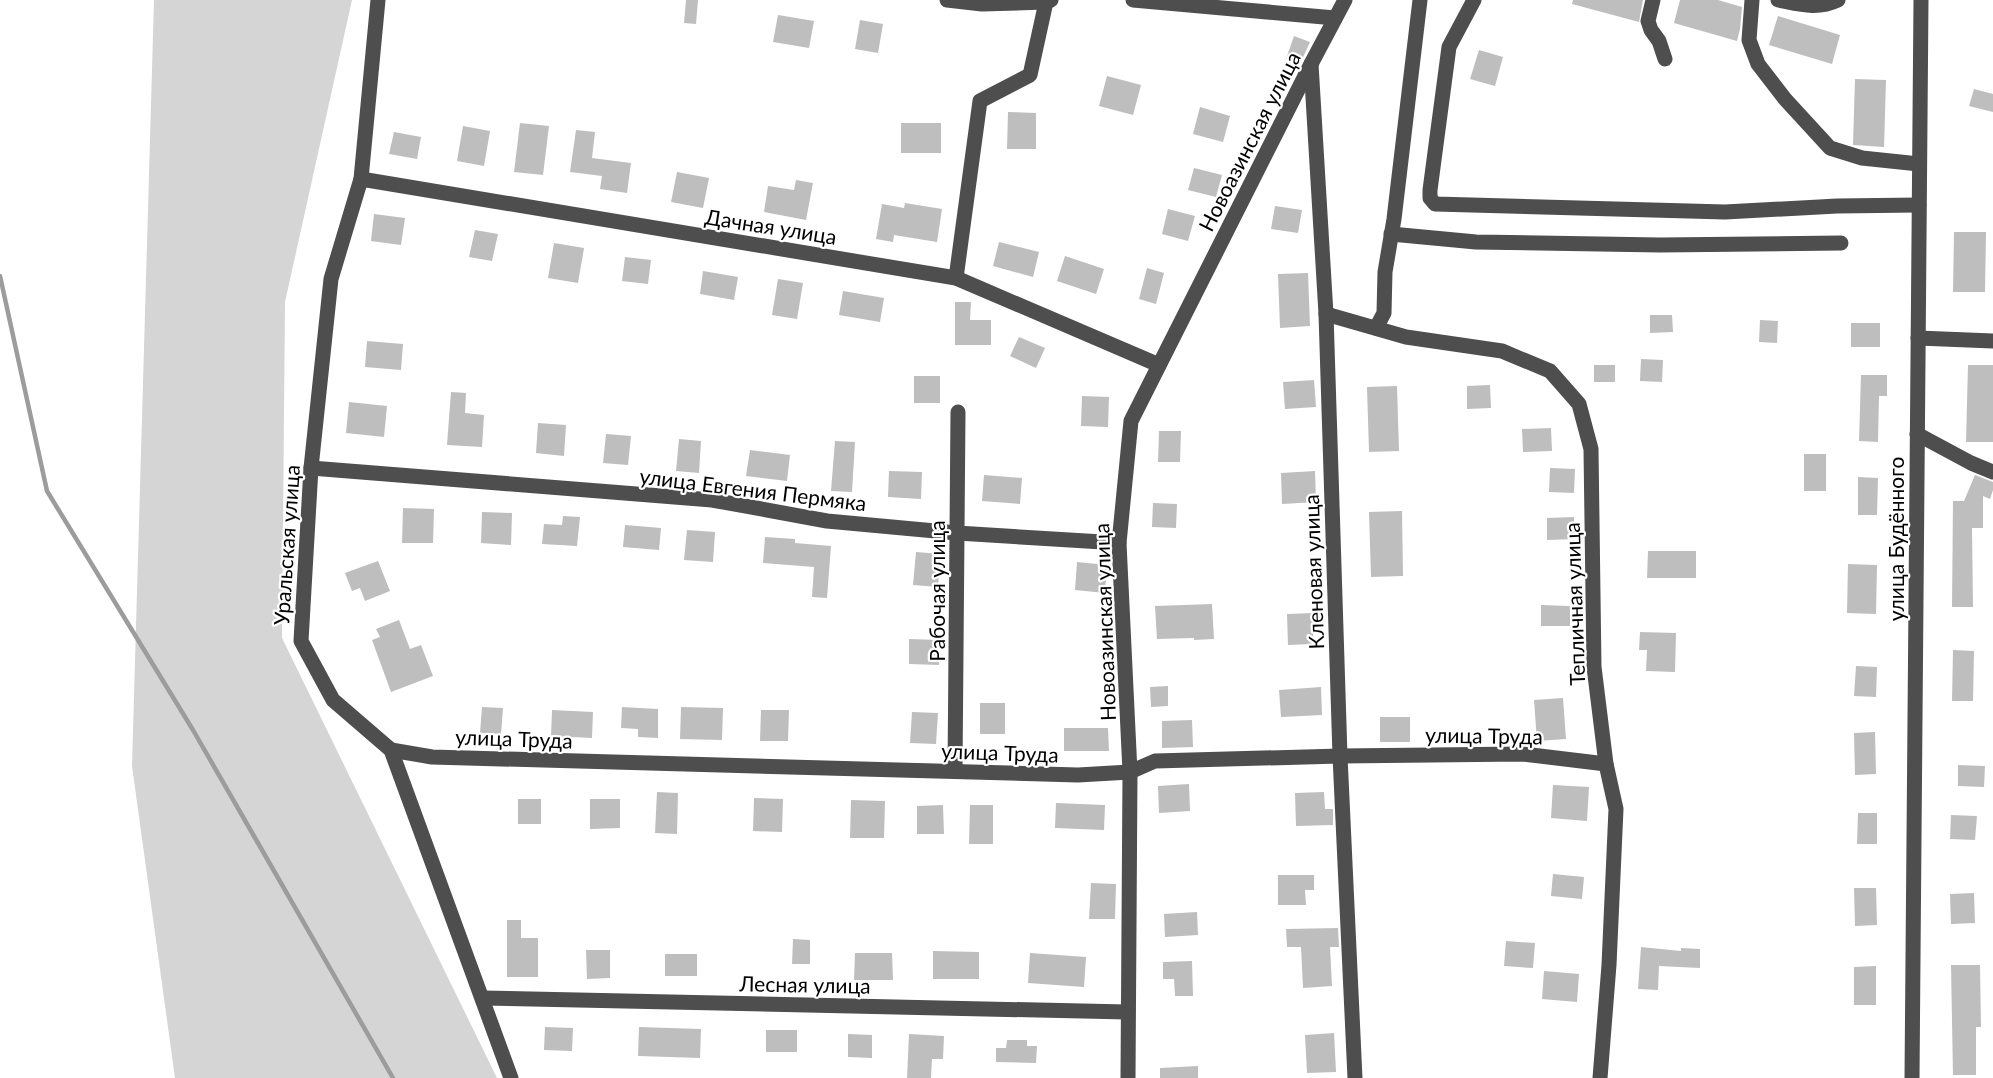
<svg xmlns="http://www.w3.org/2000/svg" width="1993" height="1078" font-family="Lato,sans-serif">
	<rect width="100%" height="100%" fill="#fff"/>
	<!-- green -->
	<polygon fill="#d5d5d5" points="154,0 352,0 285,302 282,638 497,1078 175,1078 132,766"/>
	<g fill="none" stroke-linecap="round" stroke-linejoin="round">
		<!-- stream -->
		<polyline stroke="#9c9c9c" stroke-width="4.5" points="0,276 47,491 193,730 393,1078"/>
	</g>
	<!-- building -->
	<g fill="#bebebe">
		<polygon points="686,0 698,0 696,24 684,23"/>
		<polygon points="1573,0 1643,0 1639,22 1572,4"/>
		<polygon points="1680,0 1718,0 1742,7 1740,29 1737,41 1674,23"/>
		<polygon points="778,15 814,21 809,48 773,42"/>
		<polygon points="1778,16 1840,35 1832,64 1769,45"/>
		<polygon points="860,20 883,24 878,53 855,49"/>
		<polygon points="1294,36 1310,42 1300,64 1286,59"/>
		<polygon points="1479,50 1503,57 1495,86 1470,79"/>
		<polygon points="1107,76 1141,85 1133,115 1099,106"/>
		<polygon points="1855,79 1886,80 1884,147 1853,145"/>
		<polygon points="1974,89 1993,94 1993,112 1969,106"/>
		<polygon points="1200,107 1230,116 1223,142 1193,134"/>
		<polygon points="1008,112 1036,113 1036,149 1007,149"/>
		<polygon points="520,123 549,126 543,175 514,172"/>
		<rect x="901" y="123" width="40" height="30"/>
		<polygon points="463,126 490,131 484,166 457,161"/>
		<polygon points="576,130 595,132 592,158 631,163 627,193 600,189 602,176 570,172"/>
		<polygon points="394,132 421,137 417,159 389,154"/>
		<polygon points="1194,168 1222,175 1216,197 1188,190"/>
		<polygon points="677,172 709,178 703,208 671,202"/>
		<polygon points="796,180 813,183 806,220 764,212 768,186 794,190"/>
		<polygon points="905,203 942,209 937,242 894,235 893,242 876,239 882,204 904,208"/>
		<polygon points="1275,206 1302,210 1298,233 1271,229"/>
		<polygon points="1168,209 1195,216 1188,241 1162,234"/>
		<polygon points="374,214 405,218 401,245 371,241"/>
		<polygon points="475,230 498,234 492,261 469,257"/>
		<polygon points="1954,232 1986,232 1985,292 1953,292"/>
		<polygon points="999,242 1039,252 1033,277 993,266"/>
		<polygon points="554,243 584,248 578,283 548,278"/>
		<polygon points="1065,256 1104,269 1096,294 1057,281"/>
		<polygon points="625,257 651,260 648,284 622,281"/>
		<polygon points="1147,268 1164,273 1156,304 1139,299"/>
		<polygon points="703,271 738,277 734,300 700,294"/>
		<polygon points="1308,273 1310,326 1280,328 1278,274"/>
		<polygon points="778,279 803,283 797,319 772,315"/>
		<polygon points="843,291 884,298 880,322 839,315"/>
		<polygon points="955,302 971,302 970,320 991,320 991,345 955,345"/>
		<polygon points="1650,315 1672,315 1673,332 1650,333"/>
		<polygon points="1760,320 1778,321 1777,343 1759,342"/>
		<rect x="1851" y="323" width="29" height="24"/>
		<polygon points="1019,337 1045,348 1036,368 1010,356"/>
		<polygon points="367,341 403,344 401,370 365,367"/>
		<polygon points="1641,359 1663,360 1662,382 1640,381"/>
		<rect x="1594" y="365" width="21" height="17"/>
		<polygon points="1968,365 1993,365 1993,442 1966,442"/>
		<polygon points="1861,375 1887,375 1887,396 1879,396 1878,442 1859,441"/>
		<rect x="914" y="376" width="26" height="27"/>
		<polygon points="1314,380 1316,407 1285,409 1283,382"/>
		<polygon points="1490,385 1491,408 1467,409 1467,386"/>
		<polygon points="1397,386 1399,451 1369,452 1367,387"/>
		<polygon points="451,392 466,393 465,413 484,415 482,447 447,445"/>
		<polygon points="1082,396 1109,397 1108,427 1081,426"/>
		<polygon points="349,402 387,406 384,437 346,433"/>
		<polygon points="538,423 566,425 564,456 536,453"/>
		<polygon points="1551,428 1552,451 1523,452 1522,429"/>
		<polygon points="1159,431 1181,431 1180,462 1158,462"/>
		<polygon points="606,434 631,436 628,465 603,463"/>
		<polygon points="679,439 701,441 699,473 676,471"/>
		<polygon points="835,441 855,442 852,492 831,491"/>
		<polygon points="750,450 790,455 787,481 746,476"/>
		<rect x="1804" y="454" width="22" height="37"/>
		<polygon points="1550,468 1575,469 1574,493 1549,492"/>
		<polygon points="889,471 922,472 921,499 888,497"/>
		<polygon points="1315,471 1316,502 1282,504 1281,473"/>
		<polygon points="984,475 1022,478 1020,504 982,501"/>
		<polygon points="1975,475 1993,482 1993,490 1990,499 1983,496 1983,528 1972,528 1973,607 1952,607 1953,501 1964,501"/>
		<polygon points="1858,477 1878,478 1877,515 1858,515"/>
		<polygon points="1153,503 1177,504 1176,528 1152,527"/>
		<polygon points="403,508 434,509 433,543 402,543"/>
		<polygon points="1402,511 1403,576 1371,577 1369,512"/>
		<polygon points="482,512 512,513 511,545 481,543"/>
		<polygon points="563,516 580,517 577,546 542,544 544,524 562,525"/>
		<polygon points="1574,517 1575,539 1547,540 1547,518"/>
		<polygon points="625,525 661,528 659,550 623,547"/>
		<polygon points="687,530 715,532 713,562 684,560"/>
		<polygon points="765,537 795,539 795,543 831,546 827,598 812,597 814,567 763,563"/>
		<polygon points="1648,551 1696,551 1696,578 1647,578"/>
		<polygon points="916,552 940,554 938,587 913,585"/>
		<polygon points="378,561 390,591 365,601 360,588 352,591 345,573"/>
		<polygon points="1077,562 1107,565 1105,593 1075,590"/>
		<polygon points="1848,564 1877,565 1876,614 1847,613"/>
		<polygon points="1212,604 1214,639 1194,640 1194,638 1157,639 1155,606"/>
		<polygon points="1541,605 1570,606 1570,626 1541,626"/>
		<polygon points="1313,613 1313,644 1288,645 1287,614"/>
		<polygon points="399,620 410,649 421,645 433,676 391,692 372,640 380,637 376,629"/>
		<polygon points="1640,632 1676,633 1675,672 1646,671 1647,650 1639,650"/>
		<polygon points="909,639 939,640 939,665 909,664"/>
		<polygon points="1953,650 1974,651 1973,701 1952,701"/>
		<polygon points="1856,666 1877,667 1876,697 1854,696"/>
		<polygon points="1168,686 1168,706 1151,707 1150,687"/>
		<polygon points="1321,687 1322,715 1281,717 1279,690"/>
		<polygon points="1563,698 1566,739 1537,741 1534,700"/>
		<rect x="980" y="703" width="25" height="31"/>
		<polygon points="482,707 503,708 501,734 480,733"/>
		<polygon points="622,707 658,709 658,738 638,737 638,729 621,728"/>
		<polygon points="681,707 723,708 722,740 680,739"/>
		<polygon points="552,710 593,712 592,738 551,736"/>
		<polygon points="761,710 789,710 788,741 760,741"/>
		<polygon points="912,712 938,713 936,744 910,743"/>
		<rect x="1380" y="717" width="30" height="25"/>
		<polygon points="1192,720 1193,747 1162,748 1162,721"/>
		<polygon points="1064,728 1108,728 1109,751 1064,751"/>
		<polygon points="1875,732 1876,774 1855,775 1854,733"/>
		<polygon points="1958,765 1985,766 1984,787 1958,786"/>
		<polygon points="1189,784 1190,811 1159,813 1158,786"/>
		<polygon points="1553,785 1589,787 1587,821 1551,818"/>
		<polygon points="657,792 678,793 677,834 655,833"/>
		<polygon points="1324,792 1325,809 1333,809 1333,825 1296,826 1295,793"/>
		<polygon points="754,798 783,799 782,832 753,831"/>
		<rect x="518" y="799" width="23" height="25"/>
		<polygon points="590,799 620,799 620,828 590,829"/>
		<polygon points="851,800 885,801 884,838 850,838"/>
		<polygon points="1056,803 1105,805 1104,830 1055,828"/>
		<polygon points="943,805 944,834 917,834 917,806"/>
		<polygon points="970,805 993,805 993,844 969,844"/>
		<polygon points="1858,813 1877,813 1877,844 1857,844"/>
		<polygon points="1951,815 1977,816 1975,840 1950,839"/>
		<polygon points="1553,874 1584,877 1582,899 1551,896"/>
		<polygon points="1278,875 1314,875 1314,890 1305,890 1306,905 1278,905"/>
		<polygon points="1091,883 1116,884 1115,919 1089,919"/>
		<polygon points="1854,888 1876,888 1877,925 1855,926"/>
		<polygon points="1974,893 1975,923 1951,924 1950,894"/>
		<polygon points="1197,912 1198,935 1165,937 1164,914"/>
		<polygon points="507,920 521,920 521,938 538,938 538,977 507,977"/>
		<polygon points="1338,928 1339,947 1330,947 1332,986 1303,988 1301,947 1287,947 1286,929"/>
		<polygon points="793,939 810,940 810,964 792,964"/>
		<polygon points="1506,941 1535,943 1533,968 1504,966"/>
		<polygon points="1641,947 1681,951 1681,948 1700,949 1700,968 1659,966 1658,990 1638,989"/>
		<polygon points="586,950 610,950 610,978 587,979"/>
		<polygon points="933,951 979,952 979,979 933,979"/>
		<polygon points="855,953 892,953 893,980 854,980"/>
		<polygon points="1030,953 1086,957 1084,987 1028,983"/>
		<rect x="665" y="954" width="32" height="22"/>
		<polygon points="1192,961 1193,996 1175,996 1174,979 1163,979 1163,962"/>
		<polygon points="1951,965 1980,965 1981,1027 1976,1027 1976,1075 1953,1075"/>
		<polygon points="1876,966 1876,1005 1854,1005 1854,967"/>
		<polygon points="1544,971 1579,974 1577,1002 1542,999"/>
		<polygon points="545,1027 573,1028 572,1051 544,1050"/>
		<polygon points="639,1027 701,1029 700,1058 638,1056"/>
		<rect x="766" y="1030" width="31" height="22"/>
		<polygon points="1334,1033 1336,1072 1307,1073 1305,1035"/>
		<polygon points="848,1034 872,1035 872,1058 848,1057"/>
		<polygon points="909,1034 944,1036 943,1059 932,1059 931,1078 907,1078"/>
		<polygon points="1007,1040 1027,1040 1027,1046 1037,1046 1036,1063 996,1062 996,1048 1006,1048"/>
		<polygon points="1198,1066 1198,1078 1160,1078 1160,1068"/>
	</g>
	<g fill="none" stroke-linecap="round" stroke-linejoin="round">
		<!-- minor -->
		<g stroke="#4e4e4e" stroke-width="15">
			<polyline points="378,0 361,179 331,279 311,468 301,641 333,700 391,750 511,1078"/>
			<polyline points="947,0 982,4 1046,2 1051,0"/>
			<polyline points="1133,0 1335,18"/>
			<polyline points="1474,0 1449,47 1430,190 1430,198 1435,204 1725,212 1837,206 1919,205"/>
			<polyline points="1653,0 1648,21 1651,30 1659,41 1665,59"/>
			<polyline points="1752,0 1749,40 1758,64 1785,99 1830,148 1862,158 1919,164"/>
			<path d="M1778,0C1799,4 1817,10 1838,0"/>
			<polyline points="1311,64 1326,314 1340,756 1355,1078"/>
			<polyline points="361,179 956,278 1159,365"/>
			<polyline points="1391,234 1476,242 1660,245 1841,243"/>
			<polyline points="956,278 980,101 1030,75 1046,2"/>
			<polyline points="1326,314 1406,337 1502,351 1550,371 1579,404 1591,449 1594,667 1606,764 1616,809 1609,965 1600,1078"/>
			<polyline points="1376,328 1384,313 1385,272 1394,219 1420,0"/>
			<polyline points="1918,338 1993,341"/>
			<polyline points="1917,434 1971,463 1993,472"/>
			<polyline points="311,468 712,500 827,521 957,533 1119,543"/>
			<polyline points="391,750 432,757 1078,775 1130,772 1155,761 1340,756 1523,754 1606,764"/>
			<polyline points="955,771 958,412"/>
			<polyline points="482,998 1127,1012"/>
			<polyline points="1128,1078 1130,772 1119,543 1131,421 1311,64 1345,0"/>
			<polyline points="1912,1078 1921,0"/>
		</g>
	</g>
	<g text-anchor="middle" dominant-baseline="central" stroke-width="4.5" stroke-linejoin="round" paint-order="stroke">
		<!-- street labels -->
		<g font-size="21" fill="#000" stroke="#fff">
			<text transform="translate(1249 141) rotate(-63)">Новоазинская улица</text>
			<text transform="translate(771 226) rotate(9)">Дачная улица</text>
			<text transform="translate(753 489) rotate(7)">улица Евгения Пермяка</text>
			<text transform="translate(1895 539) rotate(-90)">улица Будённого</text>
			<text transform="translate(286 545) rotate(-86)">Уральская улица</text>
			<text transform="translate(1313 572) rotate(-92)">Кленовая улица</text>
			<text transform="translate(936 591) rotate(-90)">Рабочая улица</text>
			<text transform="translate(1574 604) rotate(-92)">Тепличная улица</text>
			<text transform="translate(1104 622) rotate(-92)">Новоазинская улица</text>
			<text transform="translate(1484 735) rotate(1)">улица Труда</text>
			<text transform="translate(514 738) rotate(2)">улица Труда</text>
			<text transform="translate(1000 752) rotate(2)">улица Труда</text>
			<text transform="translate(805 984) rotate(1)">Лесная улица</text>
		</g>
	</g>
</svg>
